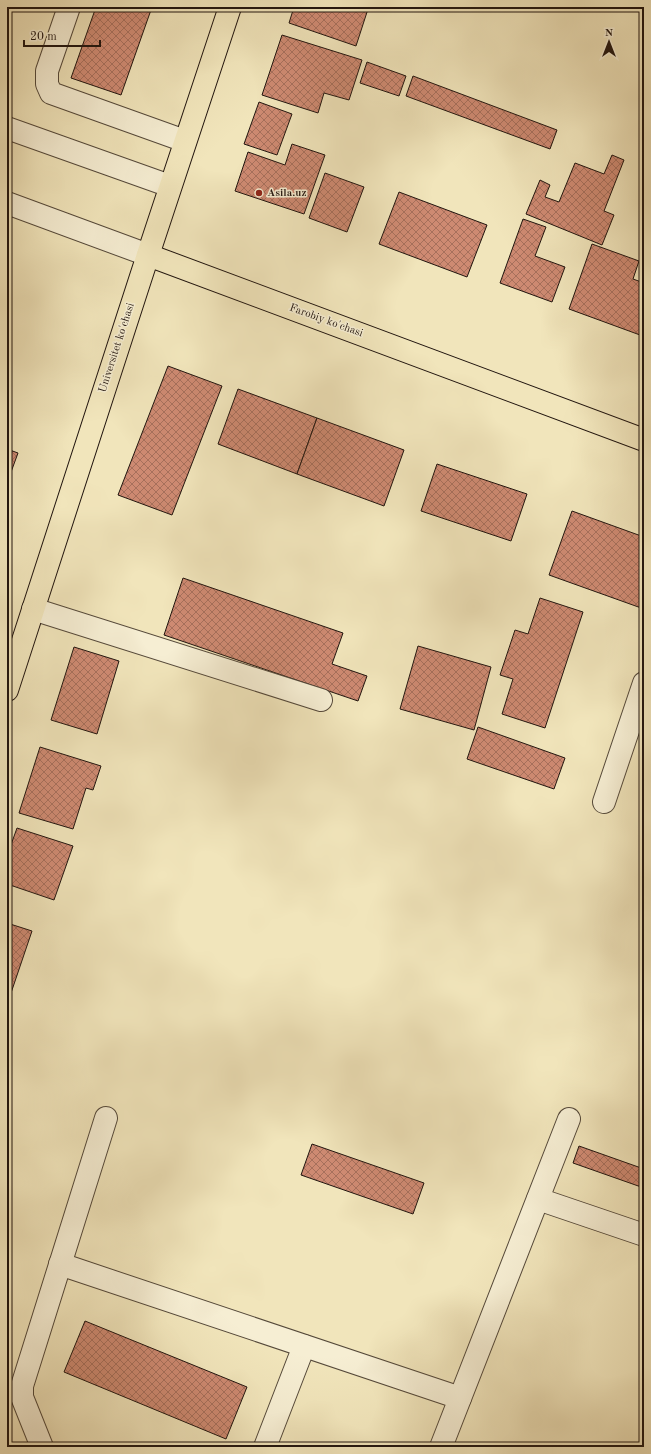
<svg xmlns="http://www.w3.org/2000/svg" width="651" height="1454" font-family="'Old Standard TT',serif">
	<defs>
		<pattern id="building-cross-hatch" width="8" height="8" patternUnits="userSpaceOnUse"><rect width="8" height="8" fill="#ce8a72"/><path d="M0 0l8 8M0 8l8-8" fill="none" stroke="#a7705c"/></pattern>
	</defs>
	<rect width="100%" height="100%" fill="#f1e5bb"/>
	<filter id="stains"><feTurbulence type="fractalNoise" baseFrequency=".005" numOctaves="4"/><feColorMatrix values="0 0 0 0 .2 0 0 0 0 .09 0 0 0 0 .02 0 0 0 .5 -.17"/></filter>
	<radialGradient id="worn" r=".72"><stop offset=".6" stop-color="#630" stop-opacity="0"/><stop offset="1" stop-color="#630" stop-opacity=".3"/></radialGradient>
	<!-- building -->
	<g fill="url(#building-cross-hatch)" stroke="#21150f">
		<polygon points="96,7 152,7 121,95 71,78"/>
		<polygon points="294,7 363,7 368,9 356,46 289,23"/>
		<polygon points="282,35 362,60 349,100 324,93 318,113 262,95"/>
		<polygon points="367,62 406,76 399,96 360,83"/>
		<polygon points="413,76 557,130 550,149 406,96"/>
		<polygon points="259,102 292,114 277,155 244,144"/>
		<polygon points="292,144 325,155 304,214 235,191 248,152 285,165"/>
		<polygon points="612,155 624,160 604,211 614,215 602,245 526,214 540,180 550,185 545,197 559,202 575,163 604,174"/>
		<polygon points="325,173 364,187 347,232 309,218"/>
		<polygon points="399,192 487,225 467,277 379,244"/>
		<polygon points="523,219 546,227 535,256 565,267 552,302 500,283"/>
		<polygon points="592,244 639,261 633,279 644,283 644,324 640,335 569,309"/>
		<polygon points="168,366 222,386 172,515 118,495"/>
		<polygon points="238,389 317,418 297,474 218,444"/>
		<polygon points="317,418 404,450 384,506 297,474"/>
		<polygon points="7,449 18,453 7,483"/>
		<polygon points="437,464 527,494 511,541 421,511"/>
		<polygon points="572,511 644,537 644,609 549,575"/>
		<polygon points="183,578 343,633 332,664 367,676 358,701 164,635"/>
		<polygon points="540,598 583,612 545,728 502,714 513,679 500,675 515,630 528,634"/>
		<polygon points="418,646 491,667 474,730 400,709"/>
		<polygon points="74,647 119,661 97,734 51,720"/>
		<polygon points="478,727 565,758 554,789 467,759"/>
		<polygon points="40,747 101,766 93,790 86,788 73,829 19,813"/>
		<polygon points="17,828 73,846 54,900 7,884 7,856"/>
		<polygon points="7,923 32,931 11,993 7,991"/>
		<polygon points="312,1144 424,1183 413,1214 301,1175"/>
		<polygon points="579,1146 644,1169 644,1188 573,1163"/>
		<polygon points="85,1321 247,1387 226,1439 64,1372"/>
	</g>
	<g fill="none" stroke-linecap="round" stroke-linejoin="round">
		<defs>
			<g id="minor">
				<polyline points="69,7 47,71 47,84 51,93 185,141"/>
				<polyline points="7,128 170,186"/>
				<polyline points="7,203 148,255"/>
				<polyline points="33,609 321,700"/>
				<polyline points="604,802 644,683"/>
				<polyline points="538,1199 644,1235"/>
				<polyline points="60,1264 460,1398"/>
				<polyline points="42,1447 22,1397 22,1386 106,1118"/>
				<polyline points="265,1447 304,1346"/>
				<polyline points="441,1447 569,1119"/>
			</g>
			<g id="major">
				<polyline points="148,255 644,440"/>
				<polyline points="7,690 148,255 230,7"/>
			</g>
		</defs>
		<!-- minor casing -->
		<use href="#minor" stroke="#55493a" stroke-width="24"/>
		<!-- major casing -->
		<use href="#major" stroke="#21150f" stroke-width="24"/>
		<!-- minor -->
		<use href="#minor" stroke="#f6eed3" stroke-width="22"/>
		<!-- major -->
		<use href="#major" stroke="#f1e5bb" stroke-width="22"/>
	</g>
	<!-- markers -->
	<circle fill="#8f2418" stroke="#f6eed3" stroke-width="1.5" cx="259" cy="193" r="4"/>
	<g text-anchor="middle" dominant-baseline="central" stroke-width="3" stroke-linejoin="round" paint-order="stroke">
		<!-- poi labels -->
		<g font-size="11" font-weight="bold" fill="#21150f" stroke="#f6eed3" text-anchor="start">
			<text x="267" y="193">Asila.uz</text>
		</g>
		<!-- street labels -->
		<g font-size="11" fill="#21150f" stroke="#f6eed3">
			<text transform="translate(326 321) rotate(20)">Farobiy ko'chasi</text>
			<text transform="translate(117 348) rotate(-72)">Universitet ko'chasi</text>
		</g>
	</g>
	<!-- margin -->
	<rect width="651" height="1454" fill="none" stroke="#f1e5bb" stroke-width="24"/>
	<rect x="8" y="8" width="635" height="1438" fill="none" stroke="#21150f" stroke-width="2"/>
	<rect x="12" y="12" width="627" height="1430" fill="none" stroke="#21150f"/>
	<!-- north arrow -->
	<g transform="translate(609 42)" stroke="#f6eed3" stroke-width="3" paint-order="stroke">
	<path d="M0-3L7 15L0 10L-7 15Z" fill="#21150f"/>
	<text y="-6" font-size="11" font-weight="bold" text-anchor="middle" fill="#21150f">N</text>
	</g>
	<!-- scale -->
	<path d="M24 40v6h76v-6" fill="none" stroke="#21150f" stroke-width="2"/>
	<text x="30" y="40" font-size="12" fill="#21150f" stroke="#f6eed3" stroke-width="3" paint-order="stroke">20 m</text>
	<rect width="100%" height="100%" filter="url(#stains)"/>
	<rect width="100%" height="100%" fill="url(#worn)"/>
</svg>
